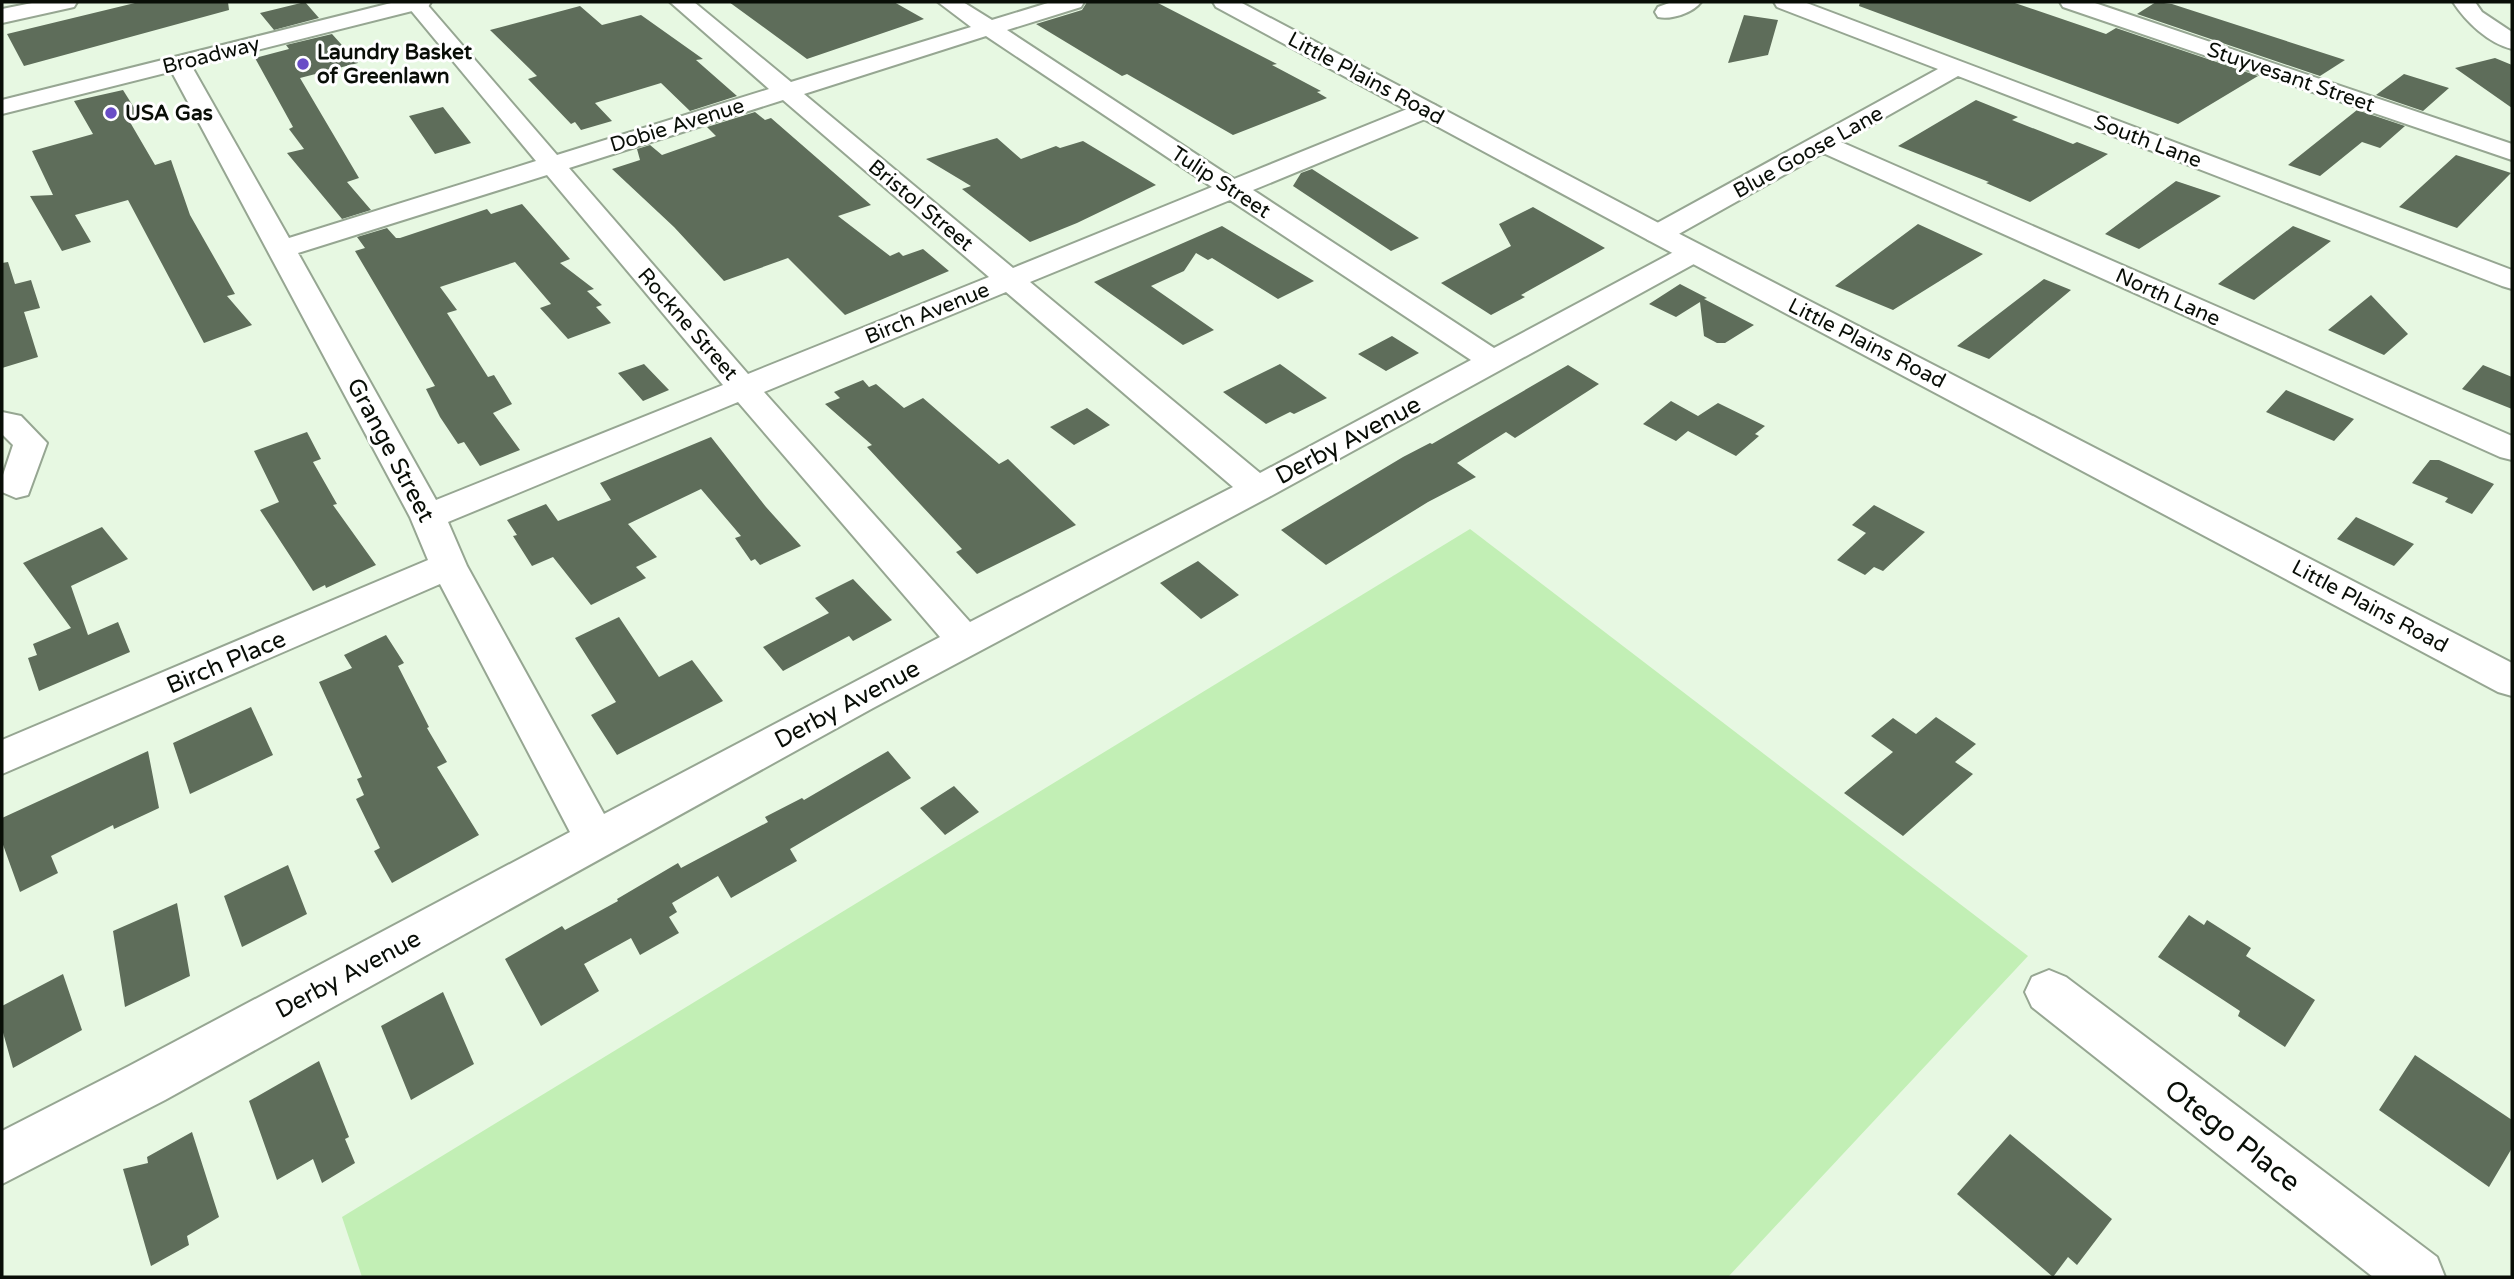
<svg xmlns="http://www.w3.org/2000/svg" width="2514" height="1279" viewBox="0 0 2514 1279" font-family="'Varela Round',sans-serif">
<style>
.green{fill:#c2efb5}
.building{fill:#5e6d5a}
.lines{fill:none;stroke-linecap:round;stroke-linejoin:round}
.street-casing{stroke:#96a692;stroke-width:4}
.secondary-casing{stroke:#96a692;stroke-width:4}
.street{fill:#fff;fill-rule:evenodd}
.secondary{fill:#fff;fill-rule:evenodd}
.poi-dot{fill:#694dc6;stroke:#fff;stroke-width:2.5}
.labels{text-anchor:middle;stroke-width:6;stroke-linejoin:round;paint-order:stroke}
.far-poi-label{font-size:21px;font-weight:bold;fill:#090e07;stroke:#fff;text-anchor:start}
.far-street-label{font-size:21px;fill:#090e07;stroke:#fff}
.street-label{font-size:24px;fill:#090e07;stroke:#fff}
.near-street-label{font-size:28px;fill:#090e07;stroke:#fff}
</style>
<rect width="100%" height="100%" fill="#e7f8e2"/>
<path class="green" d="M 1470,529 L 2028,956 L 1728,1277 L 362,1277 L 342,1217 Z"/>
<path class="building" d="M 139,2 L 228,2 L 229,10 L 24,66 L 7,34 Z
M 305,2 L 319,18 L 274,30 L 260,13 Z
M 729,2 L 894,2 L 924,19 L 807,59 Z
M 1087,2 L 1156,2 L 1277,64 L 1272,65 L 1321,91 L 1317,92 L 1327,98 L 1233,135 L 1127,74 L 1122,76 L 1036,24 L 1082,10 Z
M 1860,2 L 2012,2 L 2106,34 L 2116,28 L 2258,76 L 2178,124 L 1859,6 Z
M 2156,2 L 2172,4 L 2345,60 L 2320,76 L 2137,14 Z
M 580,6 L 602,25 L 641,15 L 703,59 L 696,60 L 737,96 L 690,111 L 661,83 L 595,103 L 612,121 L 581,130 L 575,122 L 571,124 L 528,79 L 537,76 L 490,30 Z
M 1744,15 L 1778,20 L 1768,55 L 1728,63 Z
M 332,34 L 358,63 L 300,78 L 359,178 L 347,182 L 371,210 L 342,219 L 287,153 L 304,149 L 289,129 L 293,127 L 255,58 L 289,49 L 286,45 Z
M 2495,58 L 2512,65 L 2512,108 L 2455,68 Z
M 2404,74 L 2449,88 L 2423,111 L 2376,95 Z
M 123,90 L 138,114 L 127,117 L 155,165 L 171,160 L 190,215 L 235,294 L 227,296 L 252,325 L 204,343 L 128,200 L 75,215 L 91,242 L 62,251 L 30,196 L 53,195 L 32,151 L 93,134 L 74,101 Z
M 1976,100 L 2018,117 L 2012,120 L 2073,144 L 2077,142 L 2108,154 L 2030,202 L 1986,183 L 1989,182 L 1898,146 Z
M 443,107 L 471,143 L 435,154 L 409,116 Z
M 2357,110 L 2405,126 L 2380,148 L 2362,142 L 2320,176 L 2288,165 Z
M 755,112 L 765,120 L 771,118 L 871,205 L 838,216 L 890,256 L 899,252 L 903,256 L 923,249 L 949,271 L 845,315 L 788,258 L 724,281 L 674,227 L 612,169 L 640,160 L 637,149 L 650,145 L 662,155 L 716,136 L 707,127 Z
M 997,138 L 1021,159 L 1056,146 L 1060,148 L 1083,141 L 1156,185 L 1077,223 L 1030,242 L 962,189 L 971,186 L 926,159 Z
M 2456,155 L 2511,173 L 2457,228 L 2399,207 Z
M 1312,169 L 1419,238 L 1391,251 L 1293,186 L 1301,173 Z
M 2176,181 L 2221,196 L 2139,249 L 2105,234 Z
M 522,204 L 570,259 L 560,263 L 594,289 L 587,291 L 602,305 L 596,307 L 611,323 L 568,339 L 540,308 L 551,304 L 515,262 L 440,287 L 457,310 L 447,313 L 488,377 L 494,375 L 512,404 L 493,413 L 520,450 L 480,466 L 464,442 L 458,444 L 440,417 L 426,389 L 435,386 L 355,251 L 365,248 L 357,237 L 387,228 L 396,238 L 400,238 L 487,209 L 491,214 Z
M 1533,207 L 1605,248 L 1521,295 L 1525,297 L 1491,315 L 1441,283 L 1511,246 L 1499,224 Z
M 1918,224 L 1983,254 L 1893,310 L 1835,286 Z
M 1222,226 L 1314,281 L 1278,299 L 1212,258 L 1208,260 L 1196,253 L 1184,271 L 1151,286 L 1214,330 L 1183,345 L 1094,282 Z
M 2293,226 L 2331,241 L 2254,300 L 2218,284 Z
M 8,262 L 15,284 L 31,280 L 40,308 L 24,312 L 38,357 L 2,368 L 2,263 Z
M 2044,279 L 2071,290 L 1989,359 L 1957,346 Z
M 1680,284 L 1707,298 L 1704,299 L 1754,325 L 1725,343 L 1717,343 L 1704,336 L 1700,302 L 1676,317 L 1649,304 Z
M 2371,295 L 2408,334 L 2384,355 L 2328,330 Z
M 1392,336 L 1419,353 L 1386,371 L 1358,354 Z
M 644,364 L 669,390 L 643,401 L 618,373 Z
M 1280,364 L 1327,398 L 1294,414 L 1290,412 L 1266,424 L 1223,392 Z
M 1568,365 L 1599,384 L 1515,438 L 1506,432 L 1457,463 L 1476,477 L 1428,502 L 1326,565 L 1281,530 L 1403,457 L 1430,443 L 1432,444 Z
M 2483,365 L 2512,377 L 2512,409 L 2462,389 Z
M 863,380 L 869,387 L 876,384 L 904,408 L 923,398 L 999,464 L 1008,459 L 1076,525 L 977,574 L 956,552 L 962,549 L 867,447 L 872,445 L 825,404 L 840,398 L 834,392 Z
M 2286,390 L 2354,419 L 2334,441 L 2266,412 Z
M 1671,401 L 1698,416 L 1718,403 L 1765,426 L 1755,434 L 1759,436 L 1736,456 L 1688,431 L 1676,441 L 1643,424 Z
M 1087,408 L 1110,425 L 1074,445 L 1050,427 Z
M 307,432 L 321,459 L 313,462 L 337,504 L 333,505 L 376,565 L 326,588 L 325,585 L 313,591 L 260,510 L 279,502 L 254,451 Z
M 711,437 L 766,507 L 801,546 L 760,565 L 755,559 L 751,561 L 735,538 L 741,536 L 701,489 L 628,524 L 657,557 L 636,567 L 646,578 L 591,605 L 553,557 L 532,566 L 513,536 L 517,535 L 507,520 L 546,504 L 558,521 L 611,500 L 600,483 Z
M 2430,460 L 2439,460 L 2494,484 L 2472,514 L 2445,502 L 2448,498 L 2412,483 Z
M 1874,505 L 1925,532 L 1883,571 L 1874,567 L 1865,575 L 1837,560 L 1866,533 L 1852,525 Z
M 2356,517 L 2414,544 L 2394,566 L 2337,539 Z
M 102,527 L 128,559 L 71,586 L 88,635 L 118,622 L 130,652 L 39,691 L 28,658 L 37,655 L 33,644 L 71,628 L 23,563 Z
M 1198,561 L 1239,595 L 1201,619 L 1160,583 Z
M 853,579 L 892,620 L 853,641 L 849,636 L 783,671 L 763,647 L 829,613 L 815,598 Z
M 619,617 L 659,677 L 692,660 L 723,701 L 617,755 L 591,715 L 616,702 L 575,638 Z
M 386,635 L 404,663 L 398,666 L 429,727 L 427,728 L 447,762 L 437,767 L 479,835 L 392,883 L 374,851 L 380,848 L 356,799 L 364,795 L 357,779 L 362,777 L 319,682 L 352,668 L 344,655 Z
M 251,707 L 273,755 L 190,794 L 173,743 Z
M 1936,717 L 1976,744 L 1955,762 L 1973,774 L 1903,836 L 1844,793 L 1893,752 L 1871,736 L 1893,718 L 1916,734 Z
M 148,751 L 159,808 L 114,829 L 113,825 L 51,856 L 58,873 L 20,892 L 2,842 L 2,818 Z
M 888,751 L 911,778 L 790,849 L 797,861 L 731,898 L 718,876 L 672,903 L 677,912 L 669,917 L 679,933 L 640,955 L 631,938 L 584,964 L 599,991 L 541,1026 L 505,959 L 562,926 L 565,930 L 618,901 L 617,899 L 678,863 L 681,868 L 768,822 L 765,817 L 802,798 L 804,800 Z
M 954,786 L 979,812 L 945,835 L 920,808 Z
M 288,865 L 307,914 L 242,947 L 224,896 Z
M 177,903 L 190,976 L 125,1007 L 113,931 Z
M 2189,915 L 2204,925 L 2207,920 L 2251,948 L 2246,956 L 2315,1000 L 2285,1047 L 2238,1016 L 2240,1011 L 2158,957 Z
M 63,974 L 82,1030 L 13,1068 L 2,1029 L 2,1006 Z
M 443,992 L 474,1064 L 411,1100 L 381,1026 Z
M 2415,1055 L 2512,1120 L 2512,1148 L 2489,1187 L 2379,1110 Z
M 319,1061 L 349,1137 L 345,1139 L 355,1163 L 322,1183 L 313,1159 L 277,1180 L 249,1101 Z
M 192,1132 L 219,1217 L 187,1236 L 189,1245 L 151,1266 L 123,1169 L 148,1163 L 147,1157 Z
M 2010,1134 L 2112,1219 L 2077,1265 L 2068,1257 L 2053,1277 L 1957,1194 Z"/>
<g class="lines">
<defs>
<path id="street" d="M 37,2 L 77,2 L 74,7 L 2,23 L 2,9 Z
M 404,2 L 425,2 L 557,155 L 769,89 L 670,2 L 694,2 L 791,82 L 971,27 L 938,2 L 963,2 L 992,20 L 1051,2 L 1084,2 L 1081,7 L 1007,30 L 1234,179 L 1417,105 L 1426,103 L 1435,105 L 1438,110 L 1435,115 L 1253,190 L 1494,348 L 1683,247 L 1693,244 L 1703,247 L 1707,253 L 1703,259 L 1269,497 L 873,708 L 165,1100 L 2,1184 L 2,1131 L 129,1066 L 570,832 L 440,584 L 2,774 L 2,740 L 428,560 L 410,517 L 167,63 L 171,58 L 187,58 L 289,238 L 536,161 ZM 986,36 L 1212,187 L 1013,268 L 804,94 ZM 783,100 L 989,277 L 748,374 L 569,168 ZM 547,175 L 723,385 L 436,500 L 298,253 ZM 1230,200 L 1471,360 L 1260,473 L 1030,282 ZM 1006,292 L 1233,487 L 970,622 L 764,392 ZM 738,402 L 940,637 L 604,814 L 467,566 L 448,522 Z
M 1672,2 L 1701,2 C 1693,13 1671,20 1658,17 L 1655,12 L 1658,7 Z
M 1774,2 L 1804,2 L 2512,270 L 2512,289 L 2502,286 L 1958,76 L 1841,142 L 2512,436 L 2512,460 L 2500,457 L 1823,153 L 1668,240 L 1658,242 L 1648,240 L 1644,234 L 1648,228 L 1938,69 L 1777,7 Z
M 2060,2 L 2092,2 L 2512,144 L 2512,160 L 2063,7 Z
M 2453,2 L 2475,2 L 2482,12 L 2512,32 L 2512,49 C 2488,43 2466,22 2453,2 Z
M 2,412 L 21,416 L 47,443 L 28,495 L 16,498 L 2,492 L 2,478 L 13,445 L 2,434 Z
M 2049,970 L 2066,977 L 2437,1257 L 2445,1277 L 2373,1277 L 2032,1007 L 2025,992 L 2032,977 Z"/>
<path id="secondary" d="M 395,2 L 431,2 L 428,7 L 2,114 L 2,100 Z
M 1213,2 L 1240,2 L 1668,228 L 2512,663 L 2512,696 L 2498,692 L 1648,240 L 1216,7 Z"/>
</defs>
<use href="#street" class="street-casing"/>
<use href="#secondary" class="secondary-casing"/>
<use href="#street" class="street"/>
<use href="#secondary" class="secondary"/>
</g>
<g class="poi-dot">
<circle cx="303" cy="64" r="7"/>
<circle cx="111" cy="113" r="7"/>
</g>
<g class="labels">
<g class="far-poi-label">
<text x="317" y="59">Laundry Basket<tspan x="317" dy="24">of Greenlawn</tspan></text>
<text x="125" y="120">USA Gas</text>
</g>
<g class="far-street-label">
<text transform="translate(211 55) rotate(-14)" y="7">Broadway</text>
<text transform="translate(2291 77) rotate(19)" y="7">Stuyvesant Street</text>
<text transform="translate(1366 78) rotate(28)" y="7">Little Plains Road</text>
<text transform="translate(677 125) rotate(-17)" y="7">Dobie Avenue</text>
<text transform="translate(2148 141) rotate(21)" y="7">South Lane</text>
<text transform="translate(1808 152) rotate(-29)" y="7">Blue Goose Lane</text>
<text transform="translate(1221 182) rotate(33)" y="7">Tulip Street</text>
<text transform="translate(921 205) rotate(40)" y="7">Bristol Street</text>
<text transform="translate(2168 297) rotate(24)" y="7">North Lane</text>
<text transform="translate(927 313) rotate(-22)" y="7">Birch Avenue</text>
<text transform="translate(688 324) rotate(49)" y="7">Rockne Street</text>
<text transform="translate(1867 343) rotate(27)" y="7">Little Plains Road</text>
<text transform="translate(2370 606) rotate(28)" y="7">Little Plains Road</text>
</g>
<g class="street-label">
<text transform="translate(1348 440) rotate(-28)" y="8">Derby Avenue</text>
<text transform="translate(391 450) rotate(62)" y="8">Grange Street</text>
<text transform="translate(226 662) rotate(-23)" y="8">Birch Place</text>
<text transform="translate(847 704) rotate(-28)" y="8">Derby Avenue</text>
<text transform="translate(348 974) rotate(-28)" y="8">Derby Avenue</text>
</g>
<g class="near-street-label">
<text transform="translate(2233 1135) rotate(38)" y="10">Otego Place</text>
</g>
</g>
<rect width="2514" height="1279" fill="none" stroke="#090e07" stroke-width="7"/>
</svg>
